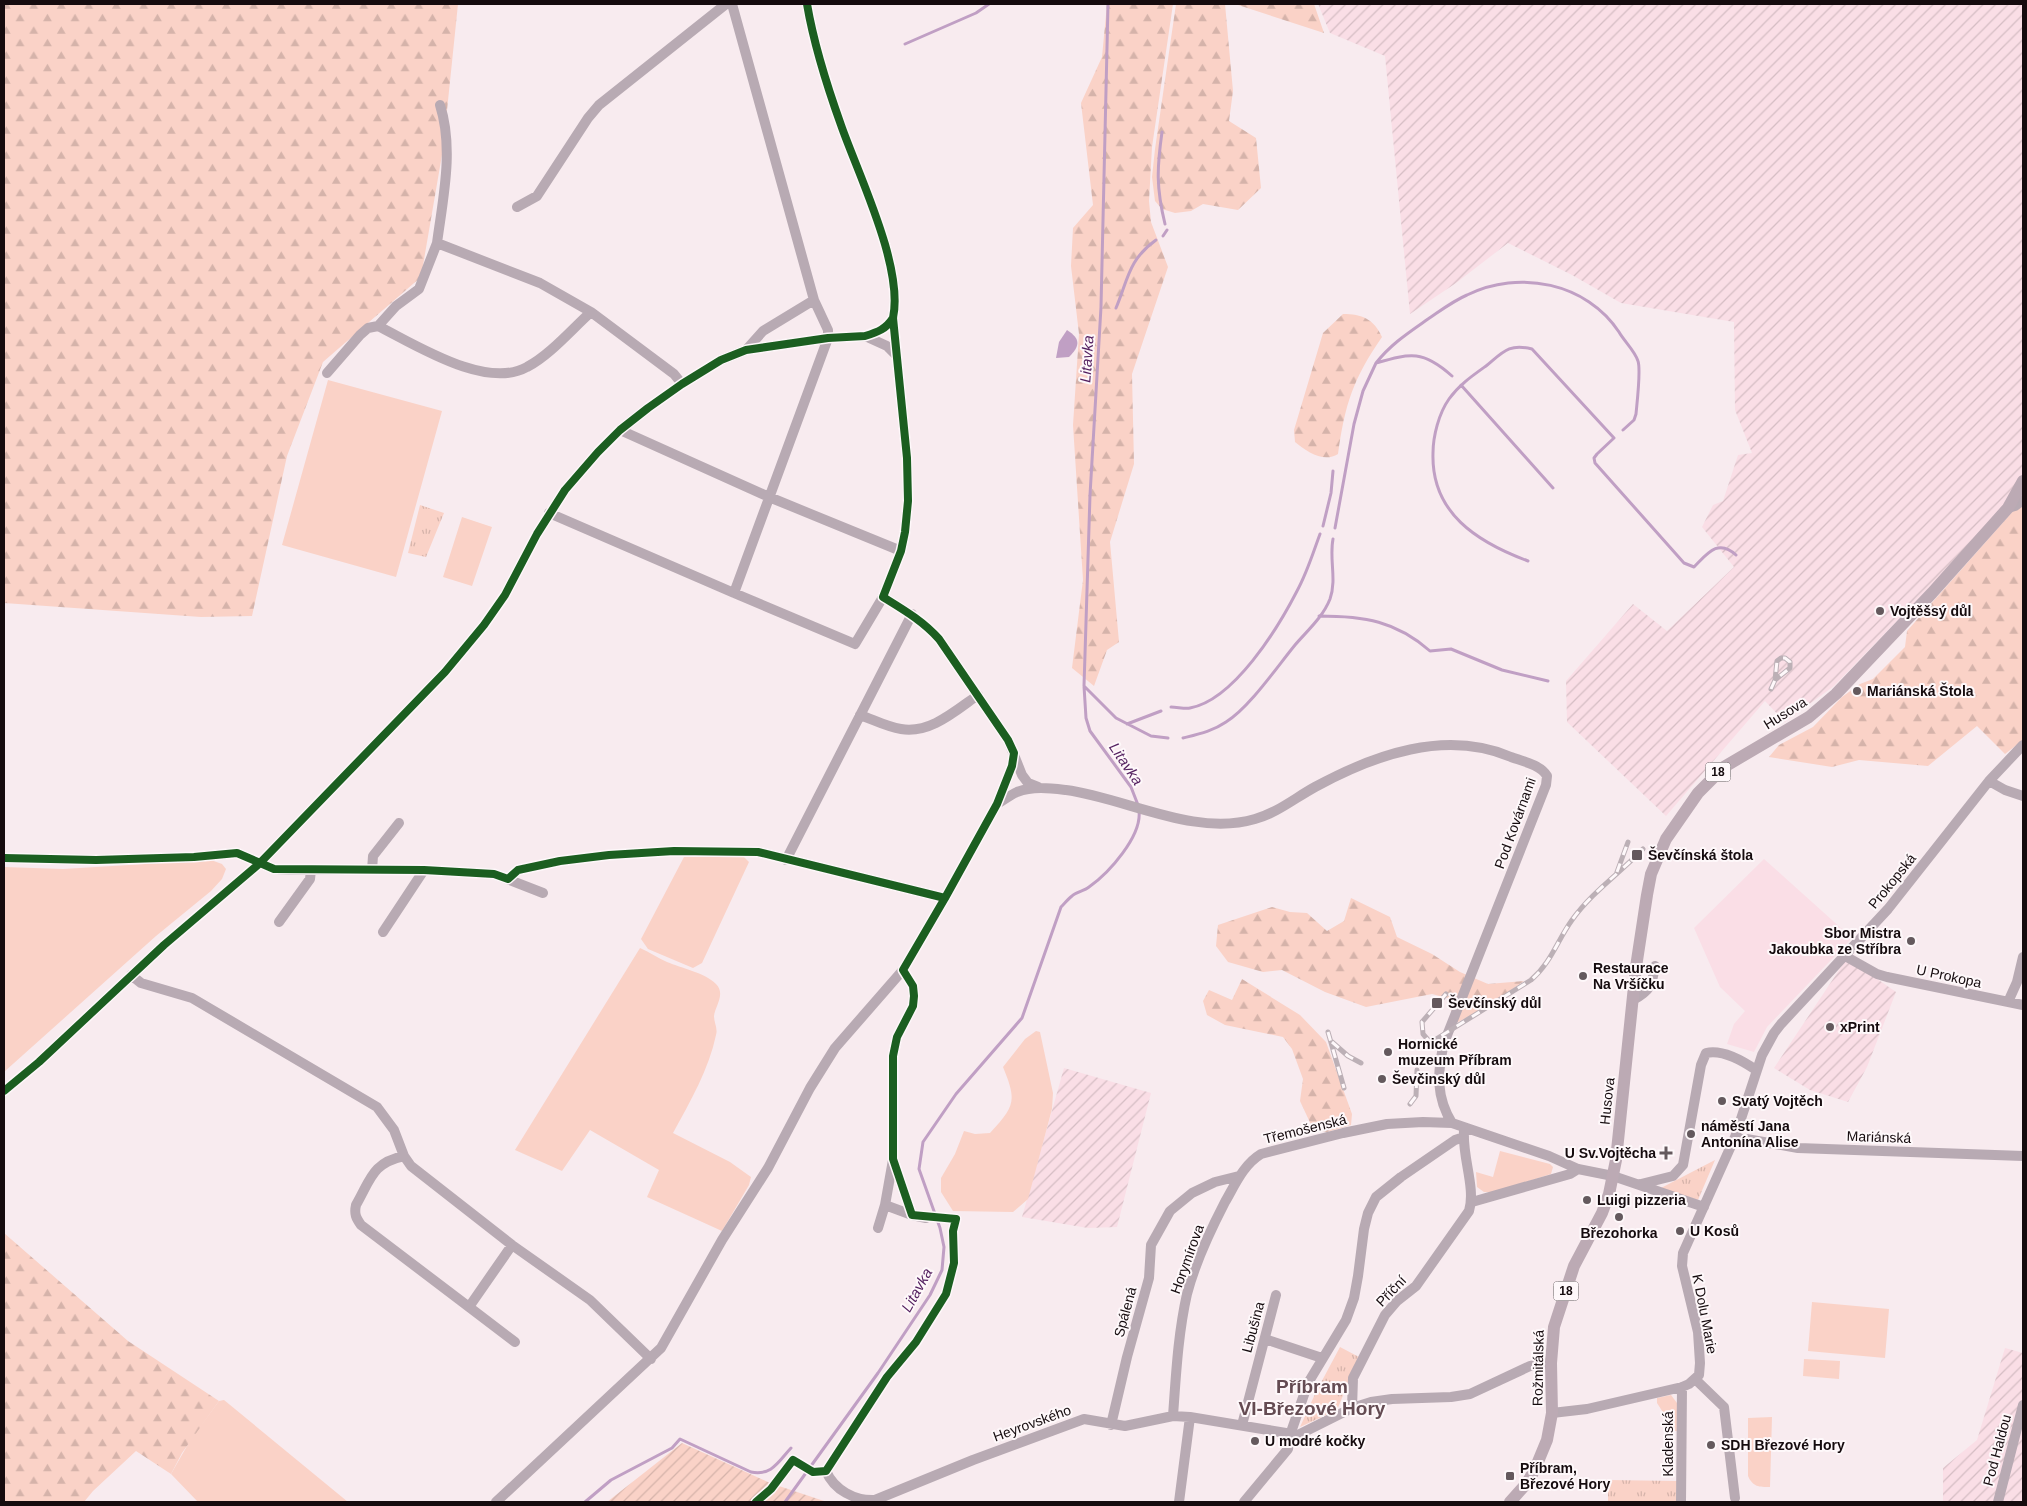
<svg xmlns="http://www.w3.org/2000/svg" width="2027" height="1506" viewBox="0 0 2027 1506" font-family="Arial,sans-serif">
<style>
.built{fill:#fadee6}
.industrial{fill:url(#industrial-furrows)}
.grass{fill:#fad2c7}
.forest{fill:url(#forest-firs)}
.park{fill:url(#park-tufts)}
.garden{fill:url(#garden-furrows)}
.water{fill:#c09fc4}
.lines{fill:none;stroke-linecap:round;stroke-linejoin:round}
.stream{stroke:#c09fc4;stroke-width:3}
.minor{stroke:#b8aab3;stroke-width:10}
.major{stroke:#bcaab4;stroke-width:12}
.rail-casing{stroke:#bcb0b6;stroke-width:5}
.rail{stroke:#fef8fa;stroke-width:3;stroke-dasharray:9;stroke-linecap:butt}
.cycleway-casing{stroke:#fef8fa;stroke-width:11}
.cycleway{stroke:#1b5e20;stroke-width:8}
.poi-dot{fill:#64595d;stroke:#fef8fa;stroke-width:2}
.labels{text-anchor:middle;stroke-width:4;stroke-linejoin:round;paint-order:stroke}
.shield{fill:#fef8fa;stroke:#5b5255;stroke-width:1}
.shield-label{font-size:12px;font-weight:bold;fill:#150b0e}
.poi-label{font-size:14px;font-weight:bold;fill:#150b0e;stroke:#fef8fa;text-anchor:start}
.street-label{font-size:14px;fill:#150b0e;stroke:#fef8fa}
.water-label{font-size:15px;font-style:italic;fill:#531f5f;stroke:#fef8fa}
.district-label{font-size:19px;font-weight:bold;fill:#644b52;stroke:#fef8fa}
</style>
<defs>
<pattern id="industrial-furrows" width="10" height="10" patternUnits="userSpaceOnUse" patternTransform="scale(1.25)"><rect width="10" height="10" fill="#fadee6"/><path d="M-1 1l2-2M0 10L10 0M9 11l2-2" fill="none" stroke="#d5bdc4"/></pattern>
<pattern id="forest-firs" width="22" height="20" patternUnits="userSpaceOnUse" patternTransform="scale(1.25)"><rect width="22" height="20" fill="#fad2c7"/><path d="M5 1l3.5 6h-7zM16 11l3.5 6h-7z" fill="#d5b3aa"/></pattern>
<pattern id="park-tufts" width="24" height="20" patternUnits="userSpaceOnUse" patternTransform="scale(1.25)"><rect width="24" height="20" fill="#fad2c7"/><path d="M3 7l-1-3M5 7V3M7 7l1-3M15 17l-1-3M17 17v-4M19 17l1-3" fill="none" stroke="#d5b3aa"/></pattern>
<pattern id="garden-furrows" width="10" height="10" patternUnits="userSpaceOnUse" patternTransform="scale(1.25)"><rect width="10" height="10" fill="#fad2c7"/><path d="M-1 1l2-2M0 10L10 0M9 11l2-2" fill="none" stroke="#d5b3aa"/></pattern>
</defs>
<rect width="100%" height="100%" fill="#f8ebef"/>
<path class="built" d="M 1764,859 L 1852,938 L 1767,1027 L 1754,1052 L 1727,1044 L 1734,1024 L 1745,1011 L 1720,987 L 1694,928 Z"/>
<path class="industrial" d="M 1318,4 L 2023,4 L 2023,477 L 2008,506 L 1834,686 L 1785,722 L 1765,701 L 1666,816 L 1567,722 L 1566,681 L 1633,604 L 1667,631 L 1734,567 L 1702,527 L 1713,505 L 1723,501 L 1738,455 L 1752,453 L 1735,410 L 1734,322 L 1621,303 L 1572,275 L 1508,243 L 1456,283 L 1410,314 L 1385,56 L 1330,33 Z
M 1847,958 L 1896,992 L 1867,1067 L 1848,1102 L 1810,1090 L 1774,1068 Z
M 1064,1068 L 1151,1093 L 1117,1227 L 1088,1228 L 1022,1217 Z
M 2005,1348 L 2023,1353 L 2023,1502 L 1943,1502 L 1943,1468 L 1977,1440 Z"/>
<path class="grass" d="M 328,380 L 442,411 L 396,577 L 282,545 Z
M 462,517 L 492,527 L 472,586 L 443,577 Z
M 684,857 L 744,857 L 749,862 L 702,963 L 693,968 L 648,949 L 641,939 Z
M 211,860 L 222,864 L 226,869 L 222,879 L 211,891 L 156,936 L 4,1072 L 4,867 L 63,869 Z
M 640,948 C 649,952 658,958 667,962 C 681,968 706,973 716,984 C 726,994 715,1006 714,1016 C 714,1023 718,1028 716,1035 C 709,1069 690,1102 673,1133 L 730,1162 L 751,1177 L 749,1185 L 722,1231 L 647,1197 L 659,1170 L 590,1130 L 562,1171 L 515,1150 Z
M 1036,1031 L 1040,1032 L 1053,1093 L 1052,1109 L 1028,1199 L 1013,1212 L 953,1211 L 941,1192 L 941,1178 L 955,1154 L 964,1131 L 975,1134 L 990,1133 C 1015,1106 1017,1101 1003,1067 L 1025,1039 Z
M 1500,1151 L 1550,1164 L 1553,1167 L 1551,1174 L 1493,1192 L 1484,1192 L 1477,1187 L 1476,1172 L 1493,1177 Z
M 1812,1302 L 1889,1309 L 1885,1358 L 1808,1351 Z
M 1804,1359 L 1840,1361 L 1839,1379 L 1803,1376 Z
M 1671,1395 L 1677,1403 L 1677,1431 L 1675,1431 L 1657,1403 L 1657,1398 Z
M 224,1400 L 348,1502 L 198,1502 L 171,1474 L 191,1439 L 219,1401 Z
M 1772,1417 L 1770,1487 C 1759,1487 1753,1487 1748,1476 L 1748,1418 Z"/>
<path class="forest" d="M 4,4 L 458,4 L 443,149 L 421,277 L 323,362 L 287,456 L 252,616 L 201,617 L 4,603 Z
M 1107,4 L 1173,4 L 1152,147 L 1149,201 L 1151,222 L 1168,267 L 1132,374 L 1134,464 L 1110,542 L 1119,642 L 1107,650 L 1094,686 L 1072,668 L 1083,580 L 1073,425 L 1079,334 L 1071,266 L 1073,228 L 1093,205 L 1081,103 L 1102,57 Z
M 1176,4 L 1225,4 L 1233,91 L 1229,121 L 1256,138 L 1261,188 L 1238,210 L 1203,204 L 1191,211 L 1175,213 L 1162,209 L 1155,201 L 1152,177 L 1155,149 Z
M 1235,4 L 1314,4 L 1324,33 Z
M 1343,314 C 1362,314 1374,319 1382,337 C 1353,379 1345,404 1338,454 C 1324,463 1307,452 1295,442 L 1294,430 L 1323,333 Z
M 2023,503 L 2023,740 L 2005,754 L 1977,726 L 1928,766 L 1859,760 L 1832,767 L 1769,757 L 1779,745 L 1813,727 L 1842,697 L 1860,684 L 1873,679 L 1905,647 L 1907,631 L 2014,510 Z
M 1351,898 L 1390,917 L 1397,937 L 1432,954 L 1460,972 L 1488,984 L 1524,981 L 1484,1009 L 1452,1025 L 1451,999 L 1432,994 L 1366,1007 L 1325,992 L 1282,970 L 1263,972 L 1228,962 L 1216,946 L 1218,925 L 1272,907 L 1290,912 L 1307,913 L 1327,931 L 1344,921 Z
M 1242,979 L 1300,1015 L 1326,1042 L 1352,1114 L 1351,1125 L 1327,1132 L 1313,1129 L 1300,1101 L 1303,1079 L 1292,1049 L 1283,1037 L 1225,1025 L 1207,1015 L 1203,1001 L 1209,990 L 1232,1000 Z
M 4,1233 L 128,1341 L 219,1401 L 182,1453 L 171,1474 L 136,1451 L 93,1491 L 84,1502 L 4,1502 Z"/>
<path class="park" d="M 420,505 L 444,513 L 426,557 L 408,553 Z
M 1715,1160 L 1698,1200 L 1661,1188 Z
M 1340,1347 L 1359,1357 L 1337,1410 L 1300,1427 L 1316,1392 Z
M 1608,1480 L 1677,1481 L 1676,1502 L 1608,1502 Z"/>
<path class="garden" d="M 682,1443 L 770,1483 L 827,1502 L 607,1502 Z"/>
<path class="water" d="M 1067,330 C 1081,339 1080,346 1069,357 L 1056,358 L 1059,342 Z"/>
<g class="lines">
<path class="stream" d="M 1108,4 L 1101,307 L 1090,495 L 1084,686 L 1086,718 L 1090,731 L 1131,787 L 1138,805
M 905,44 L 976,13 L 989,4
M 1162,132 C 1157,168 1156,187 1165,224
M 1163,236 L 1167,230
M 1116,308 C 1128,280 1128,260 1156,240
M 1376,363 C 1391,344 1408,333 1428,319 C 1440,311 1453,301 1467,295 C 1519,269 1587,283 1619,332 C 1624,341 1635,351 1638,361 C 1641,370 1637,403 1636,414 L 1634,420 L 1623,430
M 1461,385 L 1553,488
M 1323,526 L 1331,493 L 1333,471
M 1335,528 L 1354,424 L 1363,391 L 1376,363 C 1411,353 1423,350 1452,376
M 1528,561 C 1477,542 1431,513 1433,453 C 1433,436 1439,413 1449,399 C 1459,385 1472,376 1486,366 C 1503,352 1509,343 1532,349 L 1614,438 L 1597,454 L 1594,458 L 1595,463 L 1684,563 L 1694,567 C 1707,554 1718,538 1736,555
M 1319,616 C 1364,616 1396,621 1430,651 L 1451,649 L 1502,670 L 1548,681
M 1084,686 L 1116,718 L 1151,736 L 1168,738
M 1171,707 C 1177,707 1185,709 1190,708 C 1234,700 1278,628 1297,591 C 1307,573 1313,553 1320,534
M 1127,724 L 1161,711
M 1183,738 C 1199,734 1213,731 1226,722 C 1249,708 1277,667 1295,645 C 1307,631 1323,617 1330,599 C 1337,579 1329,559 1333,539
M 585,1502 L 611,1480 L 672,1448 L 680,1439 L 751,1472 C 772,1476 778,1462 791,1448
M 785,1502 L 878,1373 L 930,1295 L 942,1270 L 944,1247 L 940,1228 L 919,1169 L 923,1142 L 956,1094 L 1022,1018 L 1061,907 C 1064,904 1068,899 1072,896 C 1076,892 1084,891 1089,887 C 1109,873 1142,836 1139,811"/>
<path class="minor" d="M 732,4 L 814,300 L 828,330 L 828,338 L 734,593 L 855,644 L 883,597
M 807,4 C 814,45 827,86 841,125 C 858,174 904,267 893,318 L 907,458 L 908,501 L 905,532 L 901,551 L 883,597 C 904,610 923,621 939,639 L 1008,740 L 1022,775 L 1028,783 L 1038,787
M 517,207 L 537,196 L 588,118 L 599,105 L 726,4
M 437,243 C 443,198 454,149 440,105
M 378,326 C 416,345 486,390 527,367 C 550,355 572,329 591,312
M 865,336 L 887,346 L 897,356
M 746,350 L 763,331 L 814,300
M 327,373 L 360,335 L 368,328 L 378,326 L 396,306 L 419,289 L 437,243 L 540,283 L 591,312 L 674,374 L 682,384
M 620,430 L 769,497 L 901,551
M 2008,508 L 2015,506 L 2023,500
M 549,513 L 734,593
M 860,715 C 874,720 887,727 901,729 C 930,734 955,711 978,695
M 1989,781 L 2005,790 L 2023,796
M 997,804 C 1004,800 1010,795 1017,792 C 1033,786 1049,788 1066,790 C 1126,798 1194,837 1255,819 C 1277,813 1295,798 1315,787 C 1374,755 1445,729 1511,757 C 1522,761 1541,765 1547,776 L 1546,785 L 1444,1043 C 1437,1073 1436,1097 1452,1123
M 758,852 L 945,898
M 4,858 L 96,860 L 194,857 L 237,853 L 274,869 L 289,870 L 424,870 L 494,874 L 543,893
M 786,860 L 912,614
M 372,870 L 373,856 L 399,823
M 279,922 L 310,879 L 311,870
M 383,932 L 424,870
M 1845,956 L 1877,974 L 1887,977 L 2023,1005
M 903,970 L 913,986 L 914,996 L 913,1006 L 897,1037 L 893,1056 L 893,1159 L 912,1215
M 131,975 L 141,983 L 192,998 L 377,1107 L 394,1130 L 404,1156 L 411,1166 L 512,1245 L 590,1300 L 651,1359
M 1633,1000 C 1651,990 1652,985 1655,966
M 2008,1002 L 2017,982 L 2023,957
M 4,1091 L 39,1062 L 164,945 L 259,864 L 445,672 L 484,625 L 505,595 L 537,534 L 565,490 L 598,452 L 620,430 L 648,408 L 682,384 L 721,360 L 746,350 L 828,338 L 865,336 C 878,332 886,329 893,318
M 1735,1137 L 1798,1148 L 2023,1156
M 404,1156 C 372,1163 371,1179 356,1205 C 354,1214 356,1218 361,1225 L 469,1307 L 512,1245
M 1641,1184 L 1673,1176 L 1683,1165 L 1701,1065 L 1706,1053 C 1723,1049 1743,1061 1756,1070
M 1472,1202 L 1570,1174 L 1578,1169
M 885,1205 L 912,1215 L 926,1218
M 878,1228 L 885,1205 L 893,1160
M 469,1307 L 515,1342
M 1265,1339 L 1322,1358
M 1695,1379 L 1724,1407 L 1735,1498
M 1352,1408 L 1353,1378 L 1385,1315 L 1397,1301 L 1416,1286 L 1469,1211 C 1476,1188 1462,1157 1464,1131
M 1552,1413 L 1587,1409 L 1682,1387 L 1689,1384 L 1699,1375 L 1700,1363 L 1698,1332 L 1682,1266 L 1683,1253 L 1735,1137 L 1762,1055 L 1774,1033 L 1781,1024 L 1888,909 L 1989,781 L 2023,745
M 1173,1416 C 1176,1375 1178,1334 1187,1294 C 1195,1263 1210,1231 1225,1202 C 1235,1185 1243,1165 1261,1154 L 1343,1133 L 1387,1124 L 1423,1122 L 1452,1123 L 1549,1156 L 1578,1169 L 1613,1176 L 1704,1207
M 1111,1425 L 1127,1357 L 1149,1278 L 1151,1245 L 1170,1211 L 1192,1193 L 1215,1182 L 1239,1176
M 1242,1425 L 1276,1295
M 826,1471 C 834,1490 855,1501 875,1500 L 973,1460 L 1084,1419 L 1125,1426 L 1173,1416 L 1190,1417 L 1298,1435 L 1352,1408 L 1371,1402 L 1392,1399 L 1451,1397 L 1470,1394 L 1530,1366 L 1551,1363
M 496,1502 L 661,1348 L 722,1240 L 768,1168 L 810,1088 L 835,1048 L 903,970 L 945,898 L 997,804 L 1012,766 L 1014,753
M 1179,1502 L 1190,1417
M 1244,1502 L 1288,1449 L 1290,1435 L 1308,1383 L 1346,1320 L 1354,1298 L 1358,1276 L 1364,1229 L 1368,1213 L 1376,1197 L 1401,1177 L 1455,1140 L 1464,1137
M 1681,1502 L 1682,1387
M 1998,1502 L 2023,1405"/>
<path class="major" d="M 1510,1502 L 1527,1483 L 1535,1469 L 1547,1440 L 1552,1413 L 1551,1363 L 1554,1327 L 1574,1266 L 1602,1213 L 1609,1194 L 1616,1160 L 1636,967 L 1647,895 L 1651,874 L 1666,839 L 1698,793 L 1724,767 L 1809,717 L 1836,694 L 1932,593 L 2008,508 L 2023,481"/>
<defs>
<path id="rail" d="M 1771,689 L 1775,680 L 1777,661 L 1781,658 L 1785,658 L 1790,662 L 1790,668 L 1775,680
M 1617,872 L 1628,842
M 1446,994 L 1422,1022 L 1423,1034 L 1429,1041 L 1433,1041 L 1531,980 C 1551,963 1557,941 1572,920 C 1592,892 1620,873 1643,849
M 1328,1032 L 1344,1088
M 1332,1042 L 1348,1056 L 1361,1063
M 1410,1104 L 1416,1096 L 1417,1070"/>
</defs>
<use href="#rail" class="rail-casing"/>
<use href="#rail" class="rail"/>
<defs>
<path id="cycleway" d="M 4,858 L 96,860 L 194,857 L 237,853 L 274,869 L 424,870 L 494,874 L 508,879 L 518,870 L 560,861 L 609,855 L 674,851 L 758,852 L 945,898
M 4,1091 L 39,1062 L 164,945 L 259,864 L 445,672 L 484,625 L 505,595 L 537,534 L 565,490 L 598,452 L 620,430 L 648,408 L 682,384 L 721,360 L 746,350 L 828,338 L 865,336 C 878,332 886,329 893,318
M 756,1502 L 771,1489 L 793,1460 L 813,1472 L 826,1471 L 887,1377 L 916,1342 L 946,1294 L 954,1263 L 953,1231 L 956,1219 L 912,1215 L 893,1159 L 893,1056 L 897,1037 L 913,1006 L 914,996 L 913,986 L 903,970 L 945,898 L 997,804 L 1012,766 L 1014,753 L 1008,740 L 939,639 C 923,621 904,610 883,597 L 901,551 L 905,532 L 908,501 L 907,458 L 893,318 C 904,267 858,174 841,125 C 827,86 814,45 807,4"/>
</defs>
<use href="#cycleway" class="cycleway-casing"/>
<use href="#cycleway" class="cycleway"/>
</g>
<g class="poi-dot">
<circle cx="1880" cy="611" r="5"/>
<circle cx="1857" cy="691" r="5"/>
<rect x="1631" y="849" width="12" height="12" rx="2.5"/>
<circle cx="1911" cy="941" r="5"/>
<circle cx="1583" cy="976" r="5"/>
<rect x="1431" y="997" width="12" height="12" rx="2.5"/>
<circle cx="1830" cy="1027" r="5"/>
<circle cx="1388" cy="1052" r="5"/>
<circle cx="1382" cy="1079" r="5"/>
<circle cx="1722" cy="1101" r="5"/>
<circle cx="1691" cy="1134" r="5"/>
<path d="M1663.5 1145.5h5v5h5v5h-5v5h-5v-5h-5v-5h5z"/>
<circle cx="1587" cy="1200" r="5"/>
<circle cx="1619" cy="1217" r="5"/>
<circle cx="1680" cy="1231" r="5"/>
<circle cx="1255" cy="1441" r="5"/>
<circle cx="1711" cy="1445" r="5"/>
<rect x="1505" y="1471" width="10" height="10" rx="2.5"/>
</g>
<g class="labels">
<g class="shield">
<rect x="1705.5" y="762.5" width="25" height="19" rx="4"/>
<rect x="1553.5" y="1281.5" width="25" height="19" rx="4"/>
</g>
<g class="shield-label">
<text x="1718" y="776">18</text>
<text x="1566" y="1295">18</text>
</g>
<g class="poi-label">
<text x="1890" y="616">Vojtěšsý důl</text>
<text x="1867" y="696">Mariánská Štola</text>
<text x="1648" y="860">Ševčínská štola</text>
<text x="1901" y="938" text-anchor="end">Sbor Mistra<tspan x="1901" dy="16">Jakoubka ze Stříbra</tspan></text>
<text x="1593" y="973">Restaurace<tspan x="1593" dy="16">Na Vršíčku</tspan></text>
<text x="1448" y="1008">Ševčínský důl</text>
<text x="1840" y="1032">xPrint</text>
<text x="1398" y="1049">Hornické<tspan x="1398" dy="16">muzeum Příbram</tspan></text>
<text x="1392" y="1084">Ševčinský důl</text>
<text x="1732" y="1106">Svatý Vojtěch</text>
<text x="1701" y="1131">náměstí Jana<tspan x="1701" dy="16">Antonína Alise</tspan></text>
<text x="1656" y="1158" text-anchor="end">U Sv.Vojtěcha</text>
<text x="1597" y="1205">Luigi pizzeria</text>
<text x="1690" y="1236">U Kosů</text>
<text x="1619" y="1238" text-anchor="middle">Březohorka</text>
<text x="1265" y="1446">U modré kočky</text>
<text x="1721" y="1450">SDH Březové Hory</text>
<text x="1520" y="1473">Příbram,<tspan x="1520" dy="16">Březové Hory</tspan></text>
</g>
<g class="street-label">
<text transform="translate(1785 713) rotate(-32)" y="5">Husova</text>
<text transform="translate(1515 823) rotate(-70)" y="5">Pod Kovárnami</text>
<text transform="translate(1892 881) rotate(-51)" y="5">Prokopská</text>
<text transform="translate(1949 976) rotate(12)" y="5">U Prokopa</text>
<text transform="translate(1607 1101) rotate(-84)" y="5">Husova</text>
<text transform="translate(1305 1129) rotate(-14)" y="5">Třemošenská</text>
<text transform="translate(1879 1137) rotate(2)" y="5">Mariánská</text>
<text transform="translate(1187 1259) rotate(-70)" y="5">Horymírova</text>
<text transform="translate(1391 1291) rotate(-46)" y="5">Příční</text>
<text transform="translate(1125 1312) rotate(-75)" y="5">Spálená</text>
<text transform="translate(1705 1314) rotate(79)" y="5">K Dolu Marie</text>
<text transform="translate(1253 1327) rotate(-75)" y="5">Libušina</text>
<text transform="translate(1538 1368) rotate(-89)" y="5">Rožmitálská</text>
<text transform="translate(1032 1423) rotate(-20)" y="5">Heyrovského</text>
<text transform="translate(1668 1444) rotate(-90)" y="5">Kladenská</text>
<text transform="translate(1997 1450) rotate(-75)" y="5">Pod Haldou</text>
</g>
<g class="water-label">
<text transform="translate(1087 359) rotate(-86)" y="5">Litavka</text>
<text transform="translate(1126 764) rotate(56)" y="5">Litavka</text>
<text transform="translate(917 1290) rotate(-61)" y="5">Litavka</text>
</g>
<g class="district-label">
<text x="1312" y="1393">Příbram<tspan x="1312" dy="22">VI-Březové Hory</tspan></text>
</g>
</g>
<rect width="2027" height="1506" fill="none" stroke="#150b0e" stroke-width="10"/>
</svg>
